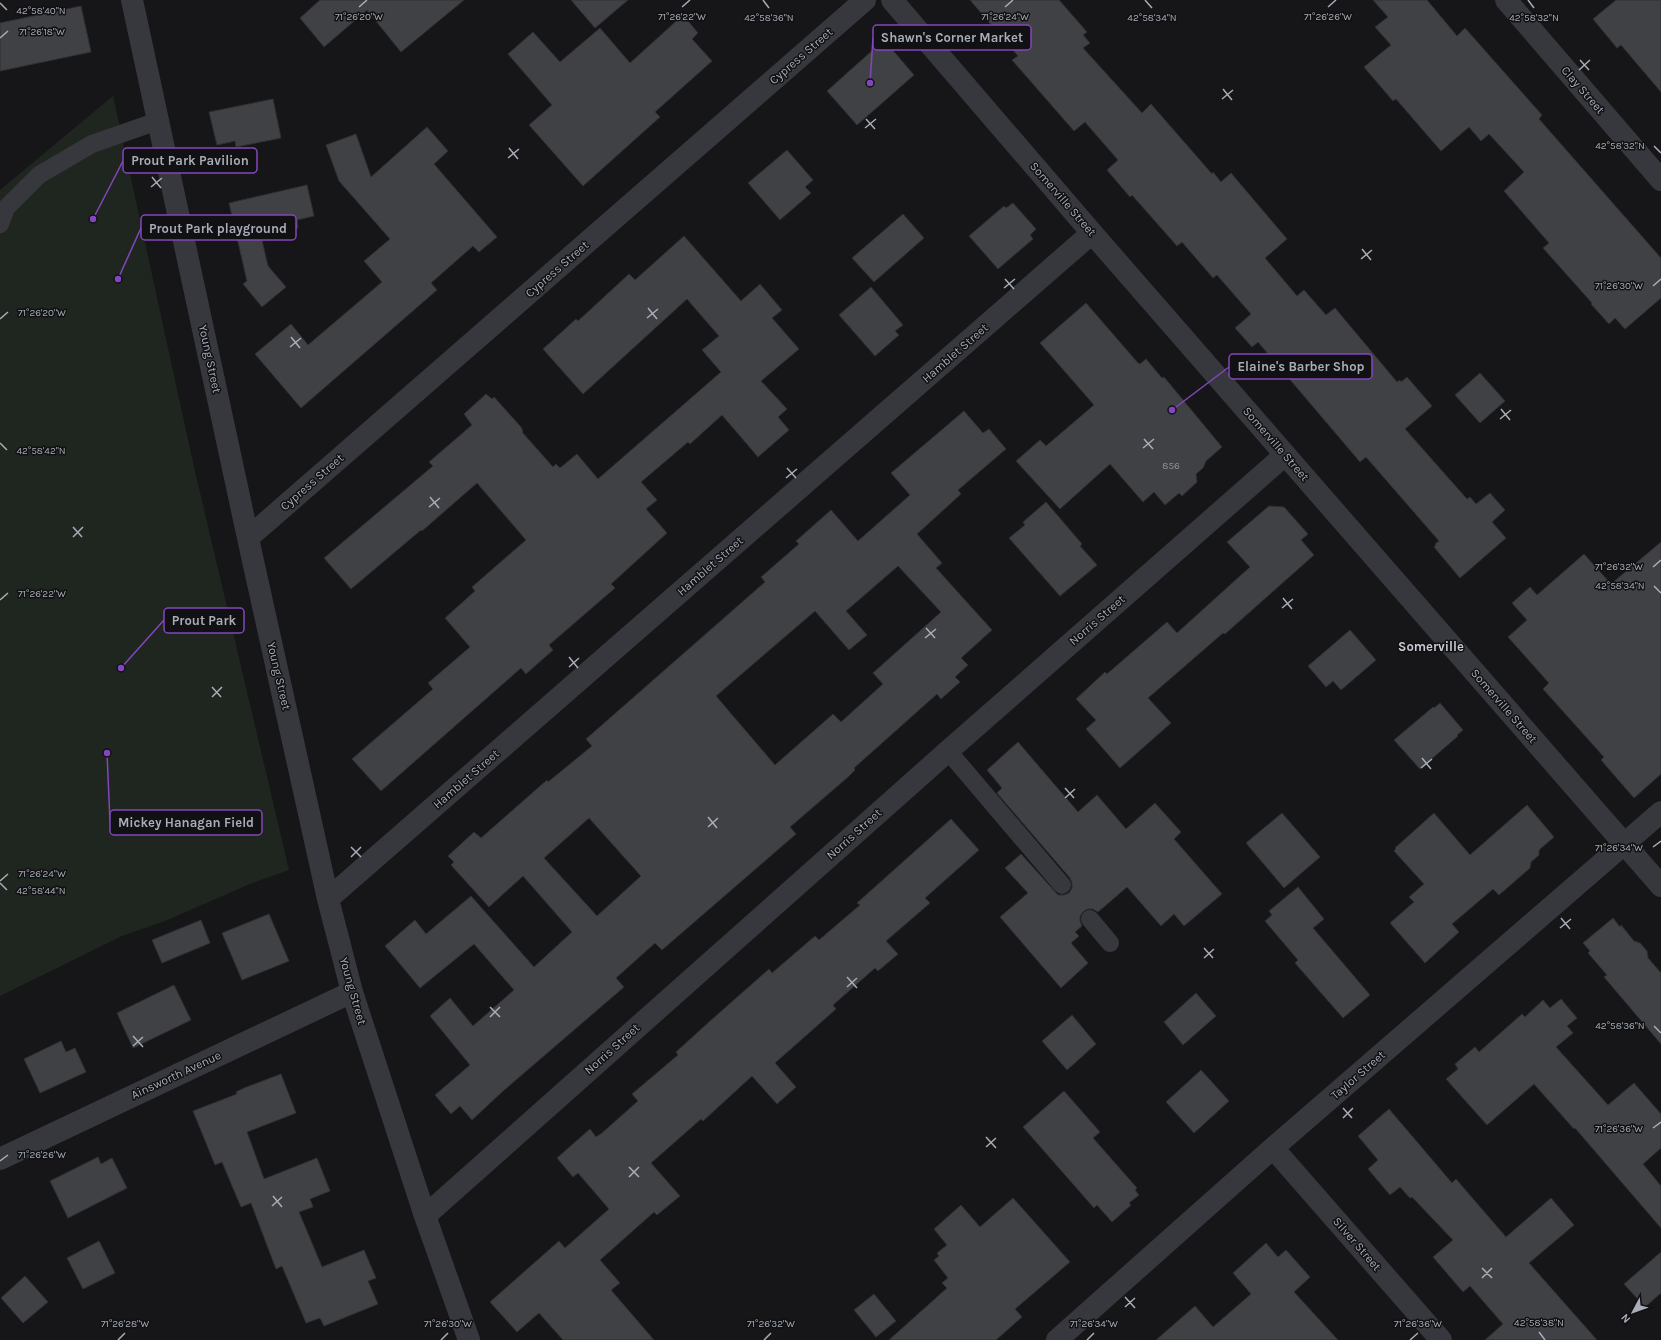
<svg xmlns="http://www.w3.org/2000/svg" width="1661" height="1340" viewBox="0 0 1661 1340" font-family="Karla,sans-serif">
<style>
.green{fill:#1e261f}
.building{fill:#404145;stroke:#303034;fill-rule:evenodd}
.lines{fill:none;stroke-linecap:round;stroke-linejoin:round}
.lane{stroke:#37383d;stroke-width:18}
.street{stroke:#37383d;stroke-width:22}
.ticks{fill:none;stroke:#a8adb8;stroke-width:1.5}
.labels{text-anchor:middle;stroke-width:3;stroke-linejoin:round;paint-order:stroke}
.number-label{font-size:10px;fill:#8e929b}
.street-label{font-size:12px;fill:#a8adb8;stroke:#111113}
.neighbourhood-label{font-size:13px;font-weight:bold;fill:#c9ccd4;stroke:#111113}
.ticks-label{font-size:10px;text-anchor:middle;fill:#a8adb8;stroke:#111113;stroke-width:3;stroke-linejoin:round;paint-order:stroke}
.leader{fill:none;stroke:#8446be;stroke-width:1.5}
.callout-dot{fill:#8446be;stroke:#111113;stroke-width:1.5}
.callout{fill:#111113;stroke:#8446be;stroke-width:1.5}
.callout-label{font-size:13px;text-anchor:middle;font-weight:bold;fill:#a8adb8}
</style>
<rect width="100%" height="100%" fill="#161618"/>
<path class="green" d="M 113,96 L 194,467 L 289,870 L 250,884 L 165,921 L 122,936 L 0,996 L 0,190 Z"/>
<path class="building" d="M 320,0 L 464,0 L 401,52 L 367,10 L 324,47 L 300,18 Z
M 571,0 L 628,0 L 595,28 Z
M 970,0 L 1059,0 L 1087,32 L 1083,35 L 1090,43 L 1083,48 L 1142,113 L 1151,104 L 1212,174 L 1213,172 L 1221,182 L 1231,173 L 1287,239 L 1265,258 L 1297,296 L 1304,290 L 1326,315 L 1335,308 L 1397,382 L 1400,380 L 1401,382 L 1407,377 L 1432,406 L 1405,429 L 1467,499 L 1470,497 L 1476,504 L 1490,493 L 1505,510 L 1492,522 L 1506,538 L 1460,578 L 1434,547 L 1436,545 L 1435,544 L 1439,541 L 1366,457 L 1360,462 L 1258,342 L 1252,347 L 1235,328 L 1251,314 L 1217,275 L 1213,278 L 1182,242 L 1177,246 L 1132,195 L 1130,197 L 1107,170 L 1118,160 L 1085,122 L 1074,131 L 1012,60 L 1018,56 Z
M 1373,0 L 1427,0 L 1457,36 L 1465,28 L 1542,115 L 1539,119 L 1661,258 L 1661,298 L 1625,329 L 1615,318 L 1609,324 L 1591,304 L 1592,303 L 1543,248 L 1549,243 L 1504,191 L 1524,172 L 1489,134 L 1481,141 L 1469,127 L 1441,151 L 1396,99 L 1393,101 L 1364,67 L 1391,45 L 1375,27 L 1388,17 Z
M 1616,0 L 1661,0 L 1661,92 L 1621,45 L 1617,48 L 1593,19 Z
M 81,6 L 91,52 L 0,71 L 0,23 Z
M 683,15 L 698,33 L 692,39 L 712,61 L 655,112 L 660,117 L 583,186 L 529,125 L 552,105 L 508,54 L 533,32 L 560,62 L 600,28 L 630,63 Z
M 884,40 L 914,75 L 857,125 L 827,91 Z
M 273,99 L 281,138 L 236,147 L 235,141 L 217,145 L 209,112 Z
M 427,127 L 448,151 L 434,164 L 497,237 L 479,252 L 473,246 L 431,283 L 437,290 L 301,408 L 255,354 L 291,324 L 308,345 L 382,282 L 364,261 L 390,239 L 339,181 L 326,145 L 356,134 L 371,177 Z
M 787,150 L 813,180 L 805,187 L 811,193 L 780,220 L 748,183 Z
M 307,185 L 314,216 L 297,220 L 298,228 L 261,236 L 268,266 L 286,287 L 262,307 L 243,284 L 247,281 L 229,203 Z
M 1013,203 L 1036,229 L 1030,235 L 1033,239 L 998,269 L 969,236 L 1004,206 L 1006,208 Z
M 903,214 L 924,238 L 874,282 L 852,258 Z
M 684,236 L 741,301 L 760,284 L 782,310 L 772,318 L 799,349 L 761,381 L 787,409 L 778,417 L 789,430 L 758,457 L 722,415 L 690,444 L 688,442 L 641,482 L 657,500 L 646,509 L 667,533 L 611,584 L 615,588 L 549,645 L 553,650 L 526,674 L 521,668 L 381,791 L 352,759 L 433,689 L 428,683 L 470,647 L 445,618 L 475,591 L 472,587 L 526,540 L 477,483 L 422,531 L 421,530 L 351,589 L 324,558 L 433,466 L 429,462 L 472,425 L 464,414 L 486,394 L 492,399 L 494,397 L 521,427 L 523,431 L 522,432 L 553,467 L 556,464 L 560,468 L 577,454 L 598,479 L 721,372 L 702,350 L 719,336 L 687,299 L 583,394 L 543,349 L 576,319 L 578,321 L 629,274 L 635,280 Z
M 871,287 L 903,325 L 895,331 L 899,335 L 875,356 L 839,315 Z
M 1086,303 L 1138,363 L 1140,364 L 1146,359 L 1162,378 L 1164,377 L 1222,447 L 1206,461 L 1203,468 L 1196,474 L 1197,482 L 1182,496 L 1179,493 L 1165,505 L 1154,492 L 1143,502 L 1110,464 L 1060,509 L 1016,461 L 1040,440 L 1046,446 L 1094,405 L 1040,343 Z
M 1480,373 L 1505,401 L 1480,423 L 1455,395 Z
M 964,411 L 983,433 L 989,429 L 1006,449 L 958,490 L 961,494 L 917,534 L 942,563 L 936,568 L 992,630 L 961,658 L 968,665 L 955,677 L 960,682 L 941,699 L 937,694 L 854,768 L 855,770 L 848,777 L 790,827 L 796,834 L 662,950 L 655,943 L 616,978 L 624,987 L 502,1092 L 472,1120 L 460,1106 L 451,1114 L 435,1095 L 470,1065 L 430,1016 L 450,998 L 473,1026 L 514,990 L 474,944 L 420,988 L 385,946 L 415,920 L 426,934 L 471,896 L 534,967 L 572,932 L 523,876 L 489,907 L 451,865 L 454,862 L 448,856 L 474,832 L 481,838 L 547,780 L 548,782 L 592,746 L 586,739 L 765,582 L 761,577 L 799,544 L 796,541 L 831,510 L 858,541 L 910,495 L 891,473 ZM 898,566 L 941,612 L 873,673 L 883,684 L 841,722 L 833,714 L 775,765 L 716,696 L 815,611 L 849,650 L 867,635 L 846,611 ZM 589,818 L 641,876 L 597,916 L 544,858 Z
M 1046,502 L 1082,544 L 1080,546 L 1097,565 L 1060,596 L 1009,538 L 1025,525 L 1023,522 Z
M 1269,506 L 1284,507 L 1308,534 L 1301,540 L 1314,555 L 1225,634 L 1223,633 L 1148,698 L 1171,723 L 1120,768 L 1086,729 L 1096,720 L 1076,699 L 1105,672 L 1107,674 L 1167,622 L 1177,633 L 1250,567 L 1227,542 Z
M 1661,542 L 1661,774 L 1634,798 L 1601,760 L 1604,757 L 1543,689 L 1549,683 L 1508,637 L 1527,620 L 1512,603 L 1530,587 L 1537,595 L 1584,554 L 1611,584 Z
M 1350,630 L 1376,660 L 1341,690 L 1333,681 L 1326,687 L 1308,666 Z
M 1440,703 L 1463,730 L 1457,735 L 1458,736 L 1420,769 L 1394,740 L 1433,707 L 1434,708 Z
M 1018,742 L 1078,812 L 1097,795 L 1126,829 L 1155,803 L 1181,832 L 1174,839 L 1222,894 L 1184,926 L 1174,914 L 1161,926 L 1127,887 L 1098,912 L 1093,909 L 1088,909 L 1084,911 L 1080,916 L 1080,921 L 1082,926 L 1075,932 L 1079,936 L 1071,943 L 1088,963 L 1061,988 L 1000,917 L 1028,893 L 1005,868 L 1021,854 L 1058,895 L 1064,895 L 1069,893 L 1072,888 L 1072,883 L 1070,878 L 997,793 L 1002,788 L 987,770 Z
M 1527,805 L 1554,837 L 1539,850 L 1539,855 L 1531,862 L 1530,868 L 1499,895 L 1493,889 L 1452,924 L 1459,932 L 1425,963 L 1390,923 L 1414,902 L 1409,897 L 1424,884 L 1394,851 L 1396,849 L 1395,848 L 1434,813 L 1470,855 Z
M 1282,813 L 1320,857 L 1284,888 L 1246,843 Z
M 951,819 L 979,850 L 925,898 L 930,903 L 886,941 L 898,954 L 878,971 L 875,968 L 833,1005 L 836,1009 L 775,1063 L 796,1087 L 777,1104 L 752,1076 L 703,1121 L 701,1119 L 651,1163 L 680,1196 L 657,1215 L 654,1212 L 600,1260 L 620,1283 L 611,1290 L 654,1340 L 563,1340 L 539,1313 L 517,1332 L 490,1302 L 559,1241 L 565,1248 L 609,1209 L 578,1173 L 573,1177 L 557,1158 L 590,1129 L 596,1137 L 602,1133 L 638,1101 L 632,1094 L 678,1055 L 676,1052 L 709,1022 L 769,969 L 772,973 L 815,936 L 819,940 L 860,905 L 857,903 Z
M 1298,887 L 1324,919 L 1313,928 L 1370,995 L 1343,1018 L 1295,963 L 1298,960 L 1265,921 L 1272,915 L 1269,911 Z
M 269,914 L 289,961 L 242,980 L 222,933 Z
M 1613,918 L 1620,927 L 1621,925 L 1634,941 L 1640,943 L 1647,951 L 1648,958 L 1661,973 L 1661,1044 L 1604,977 L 1607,975 L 1588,953 L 1590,951 L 1583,943 Z
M 201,920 L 210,943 L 162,963 L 152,940 Z
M 174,985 L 191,1020 L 133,1048 L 117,1013 Z
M 1196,993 L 1216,1016 L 1183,1045 L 1164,1022 Z
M 1561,999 L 1577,1018 L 1567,1026 L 1573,1033 L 1556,1047 L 1608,1105 L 1634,1083 L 1661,1114 L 1661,1148 L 1643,1164 L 1661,1186 L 1661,1228 L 1575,1128 L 1574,1129 L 1534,1084 L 1487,1125 L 1446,1079 L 1458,1069 L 1455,1064 L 1475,1047 L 1479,1052 L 1522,1014 L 1525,1017 L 1543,1000 L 1550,1008 Z
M 1072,1015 L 1096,1044 L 1067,1070 L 1042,1041 Z
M 61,1041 L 66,1052 L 75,1048 L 86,1072 L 40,1093 L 24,1059 Z
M 1201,1070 L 1229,1101 L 1194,1133 L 1166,1102 Z
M 281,1074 L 296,1113 L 247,1132 L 264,1179 L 317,1158 L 330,1191 L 310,1199 L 313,1207 L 299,1212 L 322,1267 L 364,1250 L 376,1278 L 368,1281 L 378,1304 L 324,1326 L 320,1318 L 306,1323 L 282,1266 L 276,1269 L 251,1203 L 241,1207 L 222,1162 L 215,1165 L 193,1111 L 237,1094 L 236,1092 L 244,1088 Z
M 1064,1091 L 1100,1132 L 1093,1138 L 1137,1188 L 1135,1190 L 1139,1195 L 1129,1203 L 1131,1205 L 1112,1222 L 1097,1205 L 1094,1208 L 1023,1127 Z
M 1389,1109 L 1452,1183 L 1456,1179 L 1506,1237 L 1551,1198 L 1574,1225 L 1529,1263 L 1597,1340 L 1485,1340 L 1503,1324 L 1470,1286 L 1463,1292 L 1433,1257 L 1453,1240 L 1412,1197 L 1410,1198 L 1400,1187 L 1390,1195 L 1368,1169 L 1378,1160 L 1358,1136 Z
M 98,1157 L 101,1164 L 112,1158 L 127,1188 L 68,1218 L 50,1181 Z
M 1013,1198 L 1070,1262 L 1015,1309 L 1022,1317 L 996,1340 L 889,1340 L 947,1288 L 942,1283 L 948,1278 L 934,1260 L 939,1256 L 937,1253 L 947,1245 L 934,1229 L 961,1205 L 980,1227 Z
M 99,1241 L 115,1273 L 83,1289 L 67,1258 Z
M 1266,1243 L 1278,1257 L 1286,1250 L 1310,1277 L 1294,1292 L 1338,1340 L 1156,1340 L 1195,1306 L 1213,1327 L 1251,1294 L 1233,1273 Z
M 1661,1252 L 1661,1293 L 1645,1307 L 1624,1284 Z
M 25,1276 L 48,1302 L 23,1323 L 1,1298 Z
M 874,1294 L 896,1321 L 876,1337 L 854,1310 Z"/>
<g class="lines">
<path class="lane" d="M 0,224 L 6,208 L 39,175 L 92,144 L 158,121
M 948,751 L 1062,885
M 1090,919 L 1110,943"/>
<path class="street" d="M 132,0 L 253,561 L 328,899 L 352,992 L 425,1216 L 469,1340
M 892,0 L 1092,233 L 1661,886
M 1506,0 L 1661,180
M 248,538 L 865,0
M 328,899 L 1092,233
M 1273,1148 L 1441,1340
M 0,1159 L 352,992
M 425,1216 L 948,751 L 1285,455
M 1057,1340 L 1273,1148 L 1661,812"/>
</g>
<path class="ticks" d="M 763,0 L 769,8M 1145,0 L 1152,8M 1528,0 L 1534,8M 0,3 L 7,10M 359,7 L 367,0M 682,7 L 690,0M 1005,7 L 1013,0M 1328,7 L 1336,0M 0,38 L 8,31M 1580,60 L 1589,70M 1579,70 L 1590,60M 1223,89 L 1232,100M 1222,99 L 1233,90M 866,119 L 875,129M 865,128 L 876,119M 1654,146 L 1661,153M 509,148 L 518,159M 508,158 L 519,149M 152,177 L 161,188M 151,187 L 162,178M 1362,249 L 1371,260M 1361,259 L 1372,250M 1005,279 L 1014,289M 1653,286 L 1661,279M 1004,288 L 1015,279M 648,308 L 657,319M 647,318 L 658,309M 0,319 L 8,312M 291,337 L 300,348M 290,347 L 301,338M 1501,409 L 1510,420M 1500,419 L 1511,410M 1144,439 L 1153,449M 0,443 L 7,450M 1143,448 L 1154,439M 787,468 L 796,478M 786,478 L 797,469M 430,497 L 439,508M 429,507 L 440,498M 73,527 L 82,537M 73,537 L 83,527M 1653,567 L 1661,560M 1654,586 L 1661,593M 1283,598 L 1292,609M 0,600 L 8,593M 1282,608 L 1293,599M 926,628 L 935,638M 925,638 L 936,629M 569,657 L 578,668M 569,667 L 579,658M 212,687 L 221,697M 212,697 L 222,687M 1422,758 L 1431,769M 1421,768 L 1432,759M 1065,788 L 1074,798M 1065,798 L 1075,789M 708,817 L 717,828M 708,827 L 718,818M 351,847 L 361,857M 1653,847 L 1661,841M 351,857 L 361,847M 0,881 L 8,874M 0,883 L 7,890M 1561,918 L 1570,929M 1560,928 L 1571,919M 1204,948 L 1213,958M 1204,958 L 1214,949M 847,977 L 857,988M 847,987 L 857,978M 490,1007 L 500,1017M 490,1017 L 500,1007M 1654,1026 L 1661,1033M 133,1036 L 143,1047M 133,1046 L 143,1037M 1343,1108 L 1352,1118M 1343,1118 L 1353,1108M 1653,1128 L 1661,1122M 986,1137 L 996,1148M 986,1147 L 996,1138M 0,1161 L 8,1155M 629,1167 L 639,1177M 629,1177 L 639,1167M 273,1196 L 282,1207M 272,1206 L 282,1197M 1482,1268 L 1492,1278M 1482,1278 L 1492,1268M 1125,1297 L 1135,1308M 1125,1307 L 1135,1298M 1539,1332 L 1545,1340M 118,1340 L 125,1333M 441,1340 L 448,1333M 764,1340 L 771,1333M 1087,1340 L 1094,1333M 1410,1340 L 1418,1333"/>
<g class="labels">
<g class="number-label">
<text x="1171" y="469">856</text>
</g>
<g class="street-label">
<text transform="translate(801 56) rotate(-41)" y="4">Cypress Street</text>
<text transform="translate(1583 90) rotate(49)" y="4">Clay Street</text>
<text transform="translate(1063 199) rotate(49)" y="4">Somerville Street</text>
<text transform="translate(557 269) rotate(-41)" y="4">Cypress Street</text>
<text transform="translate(955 353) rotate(-41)" y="4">Hamblet Street</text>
<text transform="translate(210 359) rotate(78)" y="4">Young Street</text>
<text transform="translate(1276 444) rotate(49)" y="4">Somerville Street</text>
<text transform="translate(312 482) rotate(-41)" y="4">Cypress Street</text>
<text transform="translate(710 566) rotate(-41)" y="4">Hamblet Street</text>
<text transform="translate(1097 620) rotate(-41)" y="4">Norris Street</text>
<text transform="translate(279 676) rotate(77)" y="4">Young Street</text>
<text transform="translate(1504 706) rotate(49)" y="4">Somerville Street</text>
<text transform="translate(466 779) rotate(-41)" y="4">Hamblet Street</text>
<text transform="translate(854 834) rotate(-42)" y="4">Norris Street</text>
<text transform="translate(353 991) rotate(74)" y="4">Young Street</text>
<text transform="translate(612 1049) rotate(-42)" y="4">Norris Street</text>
<text transform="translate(176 1075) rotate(-25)" y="4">Ainsworth Avenue</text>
<text transform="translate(1358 1075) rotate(-41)" y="4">Taylor Street</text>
<text transform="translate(1357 1244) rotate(49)" y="4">Silver Street</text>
</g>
<g class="neighbourhood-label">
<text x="1431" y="651">Somerville</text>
</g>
</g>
<g class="ticks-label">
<text x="41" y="14">42°58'40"N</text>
<text x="359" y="20">71°26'20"W</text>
<text x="682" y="20">71°26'22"W</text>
<text x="1005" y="20">71°26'24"W</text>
<text x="1328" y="20">71°26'26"W</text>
<text x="769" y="21">42°58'36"N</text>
<text x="1152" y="21">42°58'34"N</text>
<text x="1534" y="21">42°58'32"N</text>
<text x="42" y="35">71°26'18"W</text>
<text x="1620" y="149">42°58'32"N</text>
<text x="1619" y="289">71°26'30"W</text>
<text x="42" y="316">71°26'20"W</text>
<text x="41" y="454">42°58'42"N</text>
<text x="1619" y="570">71°26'32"W</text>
<text x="1620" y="589">42°58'34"N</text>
<text x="42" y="597">71°26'22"W</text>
<text x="1619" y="851">71°26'34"W</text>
<text x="42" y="877">71°26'24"W</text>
<text x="41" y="894">42°58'44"N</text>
<text x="1620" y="1029">42°58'36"N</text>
<text x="1619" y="1132">71°26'36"W</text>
<text x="42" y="1158">71°26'26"W</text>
<text x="1539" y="1326">42°58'38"N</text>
<text x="125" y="1327">71°26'28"W</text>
<text x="448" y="1327">71°26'30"W</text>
<text x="771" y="1327">71°26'32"W</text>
<text x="1094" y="1327">71°26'34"W</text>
<text x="1418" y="1327">71°26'36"W</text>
</g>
<path class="leader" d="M870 83L873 38M93 219L123 161M118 279L141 228M1172 410L1229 367M121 668L164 620M107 753L110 822"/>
<g class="callout-dot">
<circle cx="870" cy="83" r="4"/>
<circle cx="93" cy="219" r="4"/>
<circle cx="118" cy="279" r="4"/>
<circle cx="1172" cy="410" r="4"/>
<circle cx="121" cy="668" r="4"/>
<circle cx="107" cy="753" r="4"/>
</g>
<g class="callout">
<rect x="873" y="25" width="158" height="25" rx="4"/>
<rect x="123" y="148" width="134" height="25" rx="4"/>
<rect x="141" y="215" width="155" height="25" rx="4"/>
<rect x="1229" y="354" width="143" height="25" rx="4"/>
<rect x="164" y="608" width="80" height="25" rx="4"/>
<rect x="110" y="810" width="152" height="25" rx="4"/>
</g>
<g class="callout-label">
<text x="952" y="42">Shawn's Corner Market</text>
<text x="190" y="165">Prout Park Pavilion</text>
<text x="218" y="233">Prout Park playground</text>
<text x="1301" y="371">Elaine's Barber Shop</text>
<text x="204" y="625">Prout Park</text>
<text x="186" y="827">Mickey Hanagan Field</text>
</g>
<g transform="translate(1633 1312) rotate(229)" stroke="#111113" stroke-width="3" paint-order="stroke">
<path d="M0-3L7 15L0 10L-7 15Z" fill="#a8adb8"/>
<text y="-6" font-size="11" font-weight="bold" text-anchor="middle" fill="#a8adb8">N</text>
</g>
</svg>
